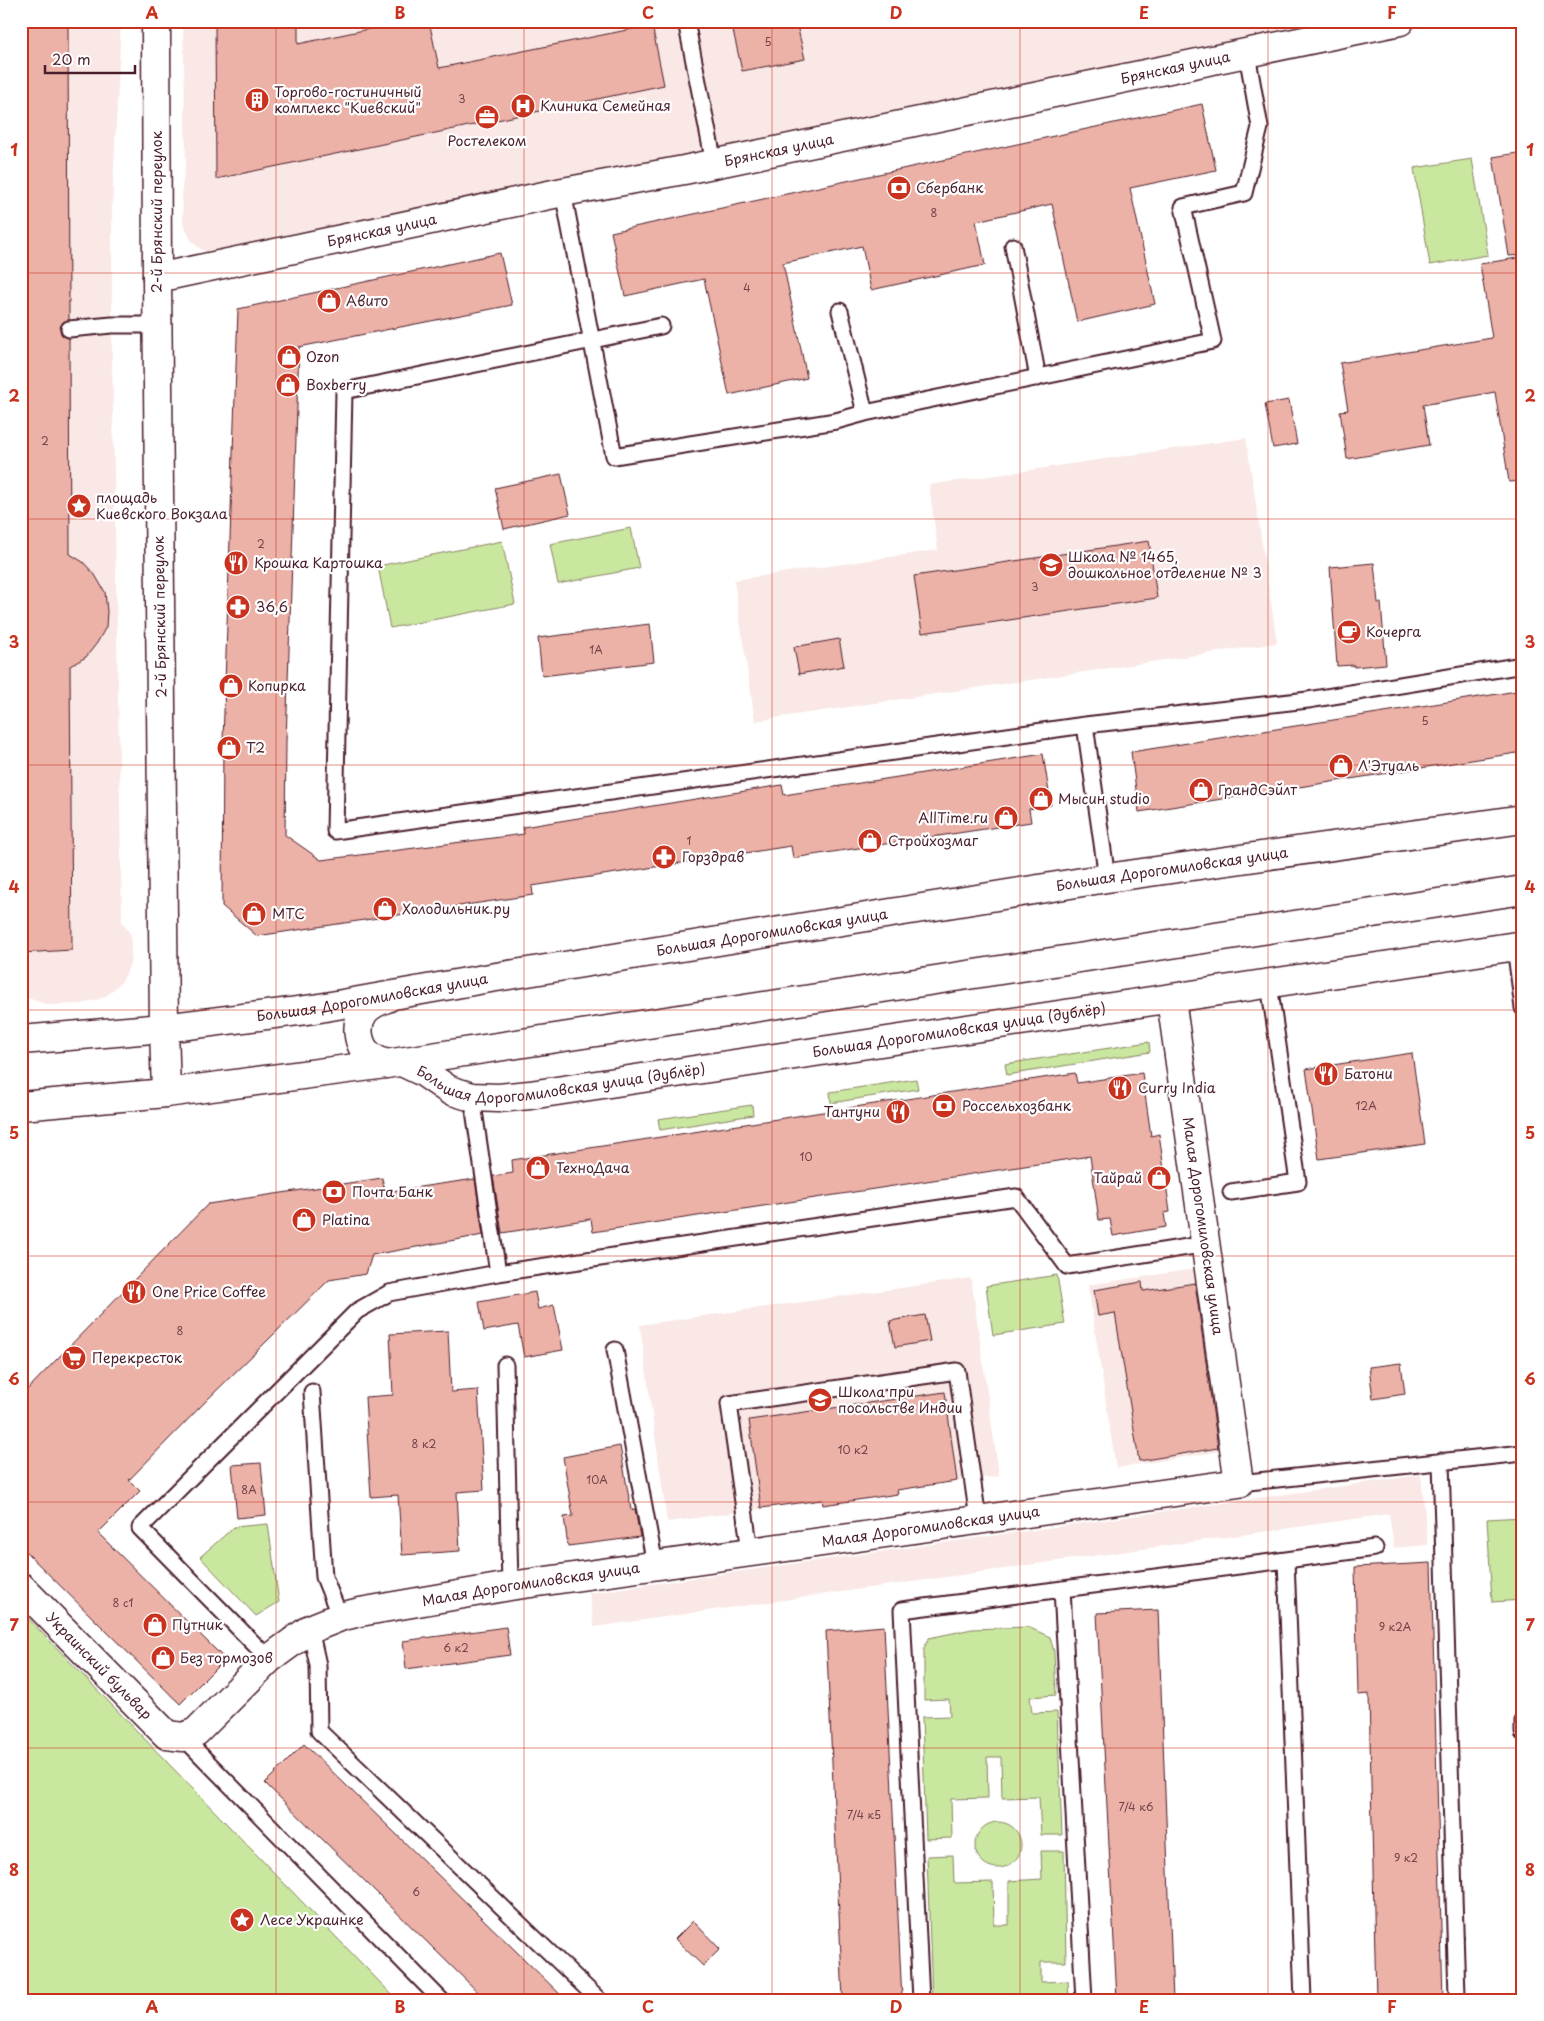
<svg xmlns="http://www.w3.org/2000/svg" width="1544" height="2021" viewBox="0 0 1544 2021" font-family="'Playpen Sans',sans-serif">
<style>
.built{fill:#f9e8e5}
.green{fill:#c9e79f;stroke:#8a8365}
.building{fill:#ecb1a7;stroke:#4a1f2b}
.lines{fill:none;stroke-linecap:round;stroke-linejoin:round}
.service-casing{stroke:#4a1f2b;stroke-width:19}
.minor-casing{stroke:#4a1f2b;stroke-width:31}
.tertiary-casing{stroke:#4a1f2b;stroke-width:31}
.primary-casing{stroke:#4a1f2b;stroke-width:31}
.service{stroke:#fff;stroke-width:15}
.minor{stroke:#fff;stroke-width:28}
.tertiary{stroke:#fff;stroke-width:28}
.primary{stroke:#fff;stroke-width:28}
.grid{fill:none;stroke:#c8321e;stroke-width:1;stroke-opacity:0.55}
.labels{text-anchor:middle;stroke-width:4.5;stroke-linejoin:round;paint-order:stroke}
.number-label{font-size:11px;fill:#72444a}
.street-label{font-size:14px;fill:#4a1f2b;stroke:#fff}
.poi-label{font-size:14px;fill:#4a1f2b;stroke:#fff;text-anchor:start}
.neatline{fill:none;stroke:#c8321e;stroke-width:2}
.grid-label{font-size:16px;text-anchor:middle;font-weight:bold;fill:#c8321e}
</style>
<rect width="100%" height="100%" fill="#fff"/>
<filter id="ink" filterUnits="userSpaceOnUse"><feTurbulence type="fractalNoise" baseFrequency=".02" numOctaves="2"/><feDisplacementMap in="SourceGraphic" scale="10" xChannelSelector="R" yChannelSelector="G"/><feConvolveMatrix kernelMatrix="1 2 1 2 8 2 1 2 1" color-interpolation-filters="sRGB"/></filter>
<g filter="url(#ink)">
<path class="built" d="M 21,21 L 121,21 L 112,207 L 112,357 L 122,922 L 131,935 L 131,959 L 127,972 L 122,981 L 114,989 L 105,997 L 82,1004 L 49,1005 L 21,996 Z
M 183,21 L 1347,21 L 218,253 L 204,251 L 198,247 L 191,240 L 183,224 L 182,188 L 186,161 Z
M 1246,438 L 1277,643 L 755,721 L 734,580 L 938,550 L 929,485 Z
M 1201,1268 L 1227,1450 L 1116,1468 L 1088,1285 Z
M 971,1278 L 999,1476 L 898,1490 L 898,1494 L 823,1505 L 822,1500 L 667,1522 L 640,1325 Z
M 1421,1475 L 1428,1545 L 1394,1548 L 1389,1514 L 594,1627 L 589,1593 Z"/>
<path class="green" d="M 1472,159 L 1488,255 L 1430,265 L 1414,168 Z
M 631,528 L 639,568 L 558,584 L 550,544 Z
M 502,541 L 515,604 L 390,628 L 378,566 Z
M 1149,1042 L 1150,1052 L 1007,1075 L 1005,1064 Z
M 916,1079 L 918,1089 L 831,1103 L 830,1092 Z
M 752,1105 L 753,1115 L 660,1130 L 658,1119 Z
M 1057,1275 L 1065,1324 L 993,1335 L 986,1286 Z
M 1523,1517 L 1523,1600 L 1492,1602 L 1487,1519 Z
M 268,1524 L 279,1602 L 256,1616 L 200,1557 L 234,1527 Z
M 21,1611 L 397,2000 L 21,2000 Z
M 1028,1627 L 1050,1637 L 1054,1652 L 1056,1695 L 1030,1697 L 1032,1713 L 1057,1712 L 1062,1835 L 1041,1835 L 1039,1797 L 1002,1798 L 1001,1757 L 987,1757 L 988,1798 L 951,1799 L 952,1838 L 926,1839 L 922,1717 L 950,1716 L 949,1699 L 924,1700 L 924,1648 L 929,1638 L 972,1629 Z
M975 1845a23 23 0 1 1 46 0a23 23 0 1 1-46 0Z
M 1041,1851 L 1064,1851 L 1066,1962 L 1041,1962 L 1041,1982 L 1068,1981 L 1069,2000 L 932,2000 L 927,1856 L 953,1855 L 954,1883 L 993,1882 L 994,1925 L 1009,1925 L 1009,1881 L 1042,1879 Z"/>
<path class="building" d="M 21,21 L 68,21 L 69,320 L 63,322 L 60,329 L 62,335 L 69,338 L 70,554 L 83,562 L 95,575 L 105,592 L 107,611 L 106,627 L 97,643 L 86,657 L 70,666 L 72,950 L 21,953 Z
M 215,21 L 298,21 L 298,44 L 406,21 L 429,21 L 439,68 L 652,25 L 664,85 L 216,179 Z
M 731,21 L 796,21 L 805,59 L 742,71 Z
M 1202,104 L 1216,170 L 1130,188 L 1155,304 L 1077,322 L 1052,204 L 976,221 L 985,265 L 871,290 L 862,246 L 783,263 L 807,378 L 729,395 L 704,279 L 625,296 L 611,232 Z
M 1523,152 L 1523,255 L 1509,256 L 1493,157 Z
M 500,253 L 512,305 L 299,347 L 286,742 L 285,835 L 321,860 L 524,834 L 523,827 L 782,785 L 784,795 L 1043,754 L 1051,805 L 1029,809 L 1031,822 L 793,858 L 791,846 L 532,886 L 533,895 L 257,936 L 222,906 L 223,740 L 238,309 Z
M 1523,257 L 1523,481 L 1509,482 L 1495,392 L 1423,405 L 1429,445 L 1347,459 L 1340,411 L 1348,410 L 1340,363 L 1492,338 L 1480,264 Z
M 1289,400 L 1297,444 L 1273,448 L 1265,404 Z
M 561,474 L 570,514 L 504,529 L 495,488 Z
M 1149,541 L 1157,598 L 922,633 L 914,576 Z
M 1374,563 L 1378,603 L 1381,603 L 1386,664 L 1354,667 L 1354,665 L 1337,666 L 1330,567 Z
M 650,624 L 654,662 L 542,676 L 538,638 Z
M 839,639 L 844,666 L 799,674 L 794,647 Z
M 1523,690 L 1523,752 L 1139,812 L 1131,752 Z
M 1412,1053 L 1425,1144 L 1319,1159 L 1306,1069 Z
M 1075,1073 L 1077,1083 L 1142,1073 L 1151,1136 L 1159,1134 L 1170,1212 L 1164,1213 L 1166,1227 L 1113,1236 L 1110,1219 L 1099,1220 L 1090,1156 L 593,1232 L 591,1219 L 502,1233 L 493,1176 L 513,1173 L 512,1160 Z
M 382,1178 L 385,1192 L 475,1179 L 483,1235 L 372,1255 L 366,1274 L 329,1280 L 208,1399 L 129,1480 L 140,1491 L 98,1533 L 225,1659 L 180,1704 L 21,1547 L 21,1396 L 208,1204 Z
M 1142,1282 L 1143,1291 L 1195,1283 L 1218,1448 L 1139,1461 L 1115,1313 L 1098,1316 L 1094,1290 Z
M 535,1292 L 538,1309 L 554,1305 L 563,1350 L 524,1357 L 518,1325 L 484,1331 L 479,1302 Z
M 925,1315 L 930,1341 L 895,1347 L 890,1321 Z
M 448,1331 L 451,1392 L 478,1390 L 484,1490 L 457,1492 L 460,1551 L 402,1555 L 398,1495 L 371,1497 L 365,1397 L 393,1395 L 390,1334 Z
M 1401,1363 L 1405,1394 L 1373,1399 L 1369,1367 Z
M 945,1392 L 957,1481 L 897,1490 L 898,1494 L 823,1505 L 822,1500 L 761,1508 L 749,1420 Z
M 620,1446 L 631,1510 L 635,1509 L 640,1537 L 568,1546 L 564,1517 L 573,1516 L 563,1457 Z
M 261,1463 L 266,1515 L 237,1518 L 232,1465 Z
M 1431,1563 L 1443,2000 L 1376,2000 L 1369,1694 L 1358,1695 L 1355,1567 Z
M 1158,1610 L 1173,2000 L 1117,2000 L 1097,1613 Z
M 884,1626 L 902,2000 L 843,2000 L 826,1631 Z
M 506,1627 L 510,1655 L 406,1669 L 403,1641 Z
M 304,1744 L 566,2000 L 486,2000 L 265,1783 Z
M 693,1921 L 720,1949 L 703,1966 L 675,1939 Z"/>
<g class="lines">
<defs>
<path id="service" d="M 686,21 L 714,163
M 563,192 L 614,456 L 836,421 L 865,413 L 840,311
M 1013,246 L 1038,378
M 661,326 L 344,391 L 335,831 L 1085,725 L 1308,700 L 1523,665
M 69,329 L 112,325 L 157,325
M 865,413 L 1213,341 L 1183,207 L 1244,193 L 1260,127 L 1247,54
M 1085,725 L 1107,878
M 1515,946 L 1523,1008
M 472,1097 L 498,1273
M 1231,1192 L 1298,1182 L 1269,984
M 615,1350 L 655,1565
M 505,1365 L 510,1586
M 312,1392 L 324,1577 L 340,1617
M 1441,1461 L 1457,1996
M 1239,1483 L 1523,1453
M 750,1551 L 729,1404 L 957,1371 L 978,1519
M 1286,1560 L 1375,1548
M 1062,1589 L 1084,2000
M 310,1629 L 318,1665 L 319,1731 L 599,2000
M 269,1659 L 140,1528 L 357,1311 L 389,1293 L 498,1273 L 1016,1197 L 1067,1266 L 1207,1244
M 1523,1721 L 1523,1733
M 183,1737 L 441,2000
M 921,2000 L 902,1610 L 1286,1560 L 1303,2000"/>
<g id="minor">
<path d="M 156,21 L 157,278"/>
<path id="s1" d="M 402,1062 L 423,1072 L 449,1090 L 472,1097 L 498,1098 L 530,1095 L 1523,945"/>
<path d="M 386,1064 C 381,1062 376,1060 372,1057 C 358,1048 354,1026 364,1012 C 370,1004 379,1001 387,998"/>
<path id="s2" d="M 21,1587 L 167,1735 L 183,1737 L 196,1732 L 269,1659 L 310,1629 L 340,1617 L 360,1612 L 510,1586 L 1239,1483 L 1171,999"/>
</g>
<g id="tertiary">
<path id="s3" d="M 166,1093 L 164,1028 L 157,278 L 563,192 L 684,170 L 1400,21"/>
</g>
<g id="primary">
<path id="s4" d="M 21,1040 L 164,1028 L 314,1009 L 484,979 L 1107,878 L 1523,819"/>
<path d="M 21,1106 L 166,1093 L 386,1064 L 1523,890"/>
</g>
</defs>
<use href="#service" class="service-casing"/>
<use href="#minor" class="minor-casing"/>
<use href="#tertiary" class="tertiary-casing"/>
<use href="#primary" class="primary-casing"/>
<use href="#service" class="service"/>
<use href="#minor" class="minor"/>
<use href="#tertiary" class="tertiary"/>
<use href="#primary" class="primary"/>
</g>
</g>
<path class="grid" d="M 276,21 L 276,2000M 524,21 L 524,2000M 772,21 L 772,2000M 1020,21 L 1020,2000M 1268,21 L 1268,2000M 21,273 L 1523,273M 21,519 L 1523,519M 21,765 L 1523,765M 21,1010 L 1523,1010M 21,1256 L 1523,1256M 21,1502 L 1523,1502M 21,1748 L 1523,1748"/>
<defs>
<symbol id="building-disc" viewBox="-11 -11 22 22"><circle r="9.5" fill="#c8321e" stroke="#fff"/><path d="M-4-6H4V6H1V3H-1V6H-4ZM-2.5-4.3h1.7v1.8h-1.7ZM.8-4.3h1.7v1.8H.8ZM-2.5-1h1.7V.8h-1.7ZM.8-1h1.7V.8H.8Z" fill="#fff"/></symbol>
<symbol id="hospital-disc" viewBox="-11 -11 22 22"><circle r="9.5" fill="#c8321e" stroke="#fff"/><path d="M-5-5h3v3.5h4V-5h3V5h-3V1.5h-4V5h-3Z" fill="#fff"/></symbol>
<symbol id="office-disc" viewBox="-11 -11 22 22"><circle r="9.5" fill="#c8321e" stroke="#fff"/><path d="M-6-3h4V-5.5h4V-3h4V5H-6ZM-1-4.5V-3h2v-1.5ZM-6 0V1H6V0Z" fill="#fff"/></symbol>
<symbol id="bank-disc" viewBox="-11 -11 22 22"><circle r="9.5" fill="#c8321e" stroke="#fff"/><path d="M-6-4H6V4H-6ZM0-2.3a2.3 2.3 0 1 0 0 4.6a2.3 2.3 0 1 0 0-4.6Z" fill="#fff"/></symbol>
<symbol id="shop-disc" viewBox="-11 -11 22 22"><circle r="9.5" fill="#c8321e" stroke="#fff"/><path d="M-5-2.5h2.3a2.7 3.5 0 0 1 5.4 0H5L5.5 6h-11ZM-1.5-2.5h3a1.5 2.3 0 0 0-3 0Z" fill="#fff"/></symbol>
<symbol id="sight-disc" viewBox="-11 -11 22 22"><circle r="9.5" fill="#c8321e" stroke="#fff"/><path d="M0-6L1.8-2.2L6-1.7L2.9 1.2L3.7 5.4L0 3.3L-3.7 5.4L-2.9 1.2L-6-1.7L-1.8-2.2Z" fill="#fff"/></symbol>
<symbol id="restaurant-disc" viewBox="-11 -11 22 22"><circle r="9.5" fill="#c8321e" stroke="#fff"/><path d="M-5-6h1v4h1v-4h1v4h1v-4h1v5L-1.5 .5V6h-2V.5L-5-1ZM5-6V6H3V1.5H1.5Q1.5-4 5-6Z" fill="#fff"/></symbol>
<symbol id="school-disc" viewBox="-11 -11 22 22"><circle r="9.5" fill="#c8321e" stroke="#fff"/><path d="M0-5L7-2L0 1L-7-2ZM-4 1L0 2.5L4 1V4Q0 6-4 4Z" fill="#fff"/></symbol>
<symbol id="pharmacy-disc" viewBox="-11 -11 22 22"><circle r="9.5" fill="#c8321e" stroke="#fff"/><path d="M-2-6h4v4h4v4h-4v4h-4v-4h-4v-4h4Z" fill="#fff"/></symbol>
<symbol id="cafe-disc" viewBox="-11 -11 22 22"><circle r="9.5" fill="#c8321e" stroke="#fff"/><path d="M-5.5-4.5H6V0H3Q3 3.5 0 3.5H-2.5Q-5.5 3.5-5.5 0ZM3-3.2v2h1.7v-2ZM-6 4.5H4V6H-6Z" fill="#fff"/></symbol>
<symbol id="supermarket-disc" viewBox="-11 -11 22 22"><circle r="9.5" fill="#c8321e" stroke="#fff"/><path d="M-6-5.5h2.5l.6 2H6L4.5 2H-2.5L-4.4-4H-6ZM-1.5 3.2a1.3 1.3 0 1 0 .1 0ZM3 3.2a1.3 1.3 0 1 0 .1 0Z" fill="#fff"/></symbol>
</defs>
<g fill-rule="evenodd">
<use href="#building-disc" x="243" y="86" width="28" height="28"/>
<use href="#hospital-disc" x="509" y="92" width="28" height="28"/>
<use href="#office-disc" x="473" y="103" width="28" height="28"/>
<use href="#bank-disc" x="885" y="174" width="28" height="28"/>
<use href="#shop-disc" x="315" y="287" width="28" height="28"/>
<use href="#shop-disc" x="275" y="343" width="28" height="28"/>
<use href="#shop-disc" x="274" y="371" width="28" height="28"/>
<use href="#sight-disc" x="65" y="492" width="28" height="28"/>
<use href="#restaurant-disc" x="222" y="549" width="28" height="28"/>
<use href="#school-disc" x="1037" y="551" width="28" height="28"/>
<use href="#pharmacy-disc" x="224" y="593" width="28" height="28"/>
<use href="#cafe-disc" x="1335" y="618" width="28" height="28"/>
<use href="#shop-disc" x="217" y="672" width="28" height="28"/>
<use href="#shop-disc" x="215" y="734" width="28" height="28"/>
<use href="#shop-disc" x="1327" y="752" width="28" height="28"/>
<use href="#shop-disc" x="1187" y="776" width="28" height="28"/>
<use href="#shop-disc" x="1027" y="785" width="28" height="28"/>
<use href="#shop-disc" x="992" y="804" width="28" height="28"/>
<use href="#shop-disc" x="856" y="827" width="28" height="28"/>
<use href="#pharmacy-disc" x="650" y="843" width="28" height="28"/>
<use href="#shop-disc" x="371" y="895" width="28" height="28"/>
<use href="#shop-disc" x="240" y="900" width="28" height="28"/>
<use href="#restaurant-disc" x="1312" y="1060" width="28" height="28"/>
<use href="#restaurant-disc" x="1106" y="1074" width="28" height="28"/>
<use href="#bank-disc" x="930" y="1092" width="28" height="28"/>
<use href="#restaurant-disc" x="884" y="1098" width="28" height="28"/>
<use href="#shop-disc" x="524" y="1154" width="28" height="28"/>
<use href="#shop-disc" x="1145" y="1164" width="28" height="28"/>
<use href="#bank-disc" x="320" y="1178" width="28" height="28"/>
<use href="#shop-disc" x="290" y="1206" width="28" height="28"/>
<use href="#restaurant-disc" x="120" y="1278" width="28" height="28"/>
<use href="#supermarket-disc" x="60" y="1344" width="28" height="28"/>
<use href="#school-disc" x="806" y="1386" width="28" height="28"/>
<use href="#shop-disc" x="141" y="1611" width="28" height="28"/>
<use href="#shop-disc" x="149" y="1644" width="28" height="28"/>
<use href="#sight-disc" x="228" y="1906" width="28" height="28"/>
</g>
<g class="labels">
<g class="number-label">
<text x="768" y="46">5</text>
<text x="462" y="103">3</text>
<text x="934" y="217">8</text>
<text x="747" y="292">4</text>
<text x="45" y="445">2</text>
<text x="261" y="548">2</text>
<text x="1035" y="591">3</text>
<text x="596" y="654">1А</text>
<text x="1425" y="725">5</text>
<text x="689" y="845">1</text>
<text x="1366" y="1110">12А</text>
<text x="806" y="1161">10</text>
<text x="180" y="1335">8</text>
<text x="424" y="1448">8 к2</text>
<text x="853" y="1454">10 к2</text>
<text x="597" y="1484">10А</text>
<text x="249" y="1494">8А</text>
<text x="123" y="1607">8 с1</text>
<text x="1395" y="1631">9 к2А</text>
<text x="456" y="1652">6 к2</text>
<text x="1136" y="1811">7/4 к6</text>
<text x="864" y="1819">7/4 к5</text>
<text x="1406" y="1862">9 к2</text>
<text x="416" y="1896">6</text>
</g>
<g class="street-label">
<text dy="5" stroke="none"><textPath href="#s3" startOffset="1855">Брянская улица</textPath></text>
<text dy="5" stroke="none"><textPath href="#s3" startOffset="1450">Брянская улица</textPath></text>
<text transform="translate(157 212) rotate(-90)" y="5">2-й Брянский переулок</text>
<text dy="5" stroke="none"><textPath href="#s3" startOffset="1045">Брянская улица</textPath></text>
<text transform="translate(160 617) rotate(-91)" y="5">2-й Брянский переулок</text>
<text dy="5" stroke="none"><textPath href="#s4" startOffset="1164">Большая Дорогомиловская улица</textPath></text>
<text dy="5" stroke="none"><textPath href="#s4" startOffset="759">Большая Дорогомиловская улица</textPath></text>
<text dy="5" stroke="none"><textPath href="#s4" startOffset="354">Большая Дорогомиловская улица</textPath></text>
<text dy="5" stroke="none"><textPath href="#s1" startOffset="571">Большая Дорогомиловская улица (дублёр)</textPath></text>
<text dy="5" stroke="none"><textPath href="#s1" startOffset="166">Большая Дорогомиловская улица (дублёр)</textPath></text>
<text transform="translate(1203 1226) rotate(82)" y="5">Малая Дорогомиловская улица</text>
<text dy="5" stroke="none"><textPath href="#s2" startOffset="1022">Малая Дорогомиловская улица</textPath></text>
<text dy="5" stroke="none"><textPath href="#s2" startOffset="618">Малая Дорогомиловская улица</textPath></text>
<text dy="5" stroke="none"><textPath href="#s2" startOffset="111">Украинский бульвар</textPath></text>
</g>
<g class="poi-label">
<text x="274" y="97">Торгово-гостиничный<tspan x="274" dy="16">комплекс "Киевский"</tspan></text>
<text x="540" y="111">Клиника Семейная</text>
<text x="487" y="146" text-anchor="middle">Ростелеком</text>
<text x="916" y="193">Сбербанк</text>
<text x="346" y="306">Авито</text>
<text x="306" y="362">Ozon</text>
<text x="306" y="390">Boxberry</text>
<text x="96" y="503">площадь<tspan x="96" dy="16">Киевского Вокзала</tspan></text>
<text x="1068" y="562">Школа № 1465,<tspan x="1068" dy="16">дошкольное отделение № 3</tspan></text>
<text x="254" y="568">Крошка Картошка</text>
<text x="256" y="612">36,6</text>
<text x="1366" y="637">Кочерга</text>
<text x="248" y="691">Копирка</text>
<text x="246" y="753">T2</text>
<text x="1358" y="771">Л'Этуаль</text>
<text x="1218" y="795">ГрандСэйлт</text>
<text x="1058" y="804">Мысин studio</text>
<text x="988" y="823" text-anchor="end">AllTime.ru</text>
<text x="888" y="846">Стройхозмаг</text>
<text x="682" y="862">Горздрав</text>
<text x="402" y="914">Холодильник.ру</text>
<text x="272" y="919">МТС</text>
<text x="1344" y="1079">Батони</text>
<text x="1138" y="1093">Curry India</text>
<text x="962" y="1111">Россельхозбанк</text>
<text x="880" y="1117" text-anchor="end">Тантуни</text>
<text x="556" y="1173">ТехноДача</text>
<text x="1142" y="1183" text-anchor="end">Тайрай</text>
<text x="352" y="1197">Почта Банк</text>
<text x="322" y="1225">Platina</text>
<text x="152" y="1297">One Price Coffee</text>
<text x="92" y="1363">Перекресток</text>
<text x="838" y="1397">Школа при<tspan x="838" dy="16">посольстве Индии</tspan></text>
<text x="172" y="1630">Путник</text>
<text x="180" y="1663">Без тормозов</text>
<text x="260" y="1925">Лесе Украинке</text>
</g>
</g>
<rect width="1544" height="2021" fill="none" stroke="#fff" stroke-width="55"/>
<path d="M45 65v8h90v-8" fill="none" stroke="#4a1f2b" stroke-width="2.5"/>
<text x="52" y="65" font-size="15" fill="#4a1f2b" stroke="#ffffff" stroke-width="4" paint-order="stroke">20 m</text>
<rect x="28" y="28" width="1488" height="1966" class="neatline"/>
<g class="grid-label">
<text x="152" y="19">A</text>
<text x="400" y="19">B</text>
<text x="648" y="19">C</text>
<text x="896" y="19">D</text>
<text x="1144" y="19">E</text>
<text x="1392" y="19">F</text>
<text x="14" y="156">1</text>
<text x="1530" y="156">1</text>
<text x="14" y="402">2</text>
<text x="1530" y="402">2</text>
<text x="14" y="648">3</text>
<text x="1530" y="648">3</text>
<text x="14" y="893">4</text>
<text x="1530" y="893">4</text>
<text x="14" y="1139">5</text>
<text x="1530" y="1139">5</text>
<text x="14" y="1385">6</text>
<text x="1530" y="1385">6</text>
<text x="14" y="1631">7</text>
<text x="1530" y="1631">7</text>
<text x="14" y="1876">8</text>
<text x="1530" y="1876">8</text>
<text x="152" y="2013">A</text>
<text x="400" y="2013">B</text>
<text x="648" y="2013">C</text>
<text x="896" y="2013">D</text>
<text x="1144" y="2013">E</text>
<text x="1392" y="2013">F</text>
</g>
</svg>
